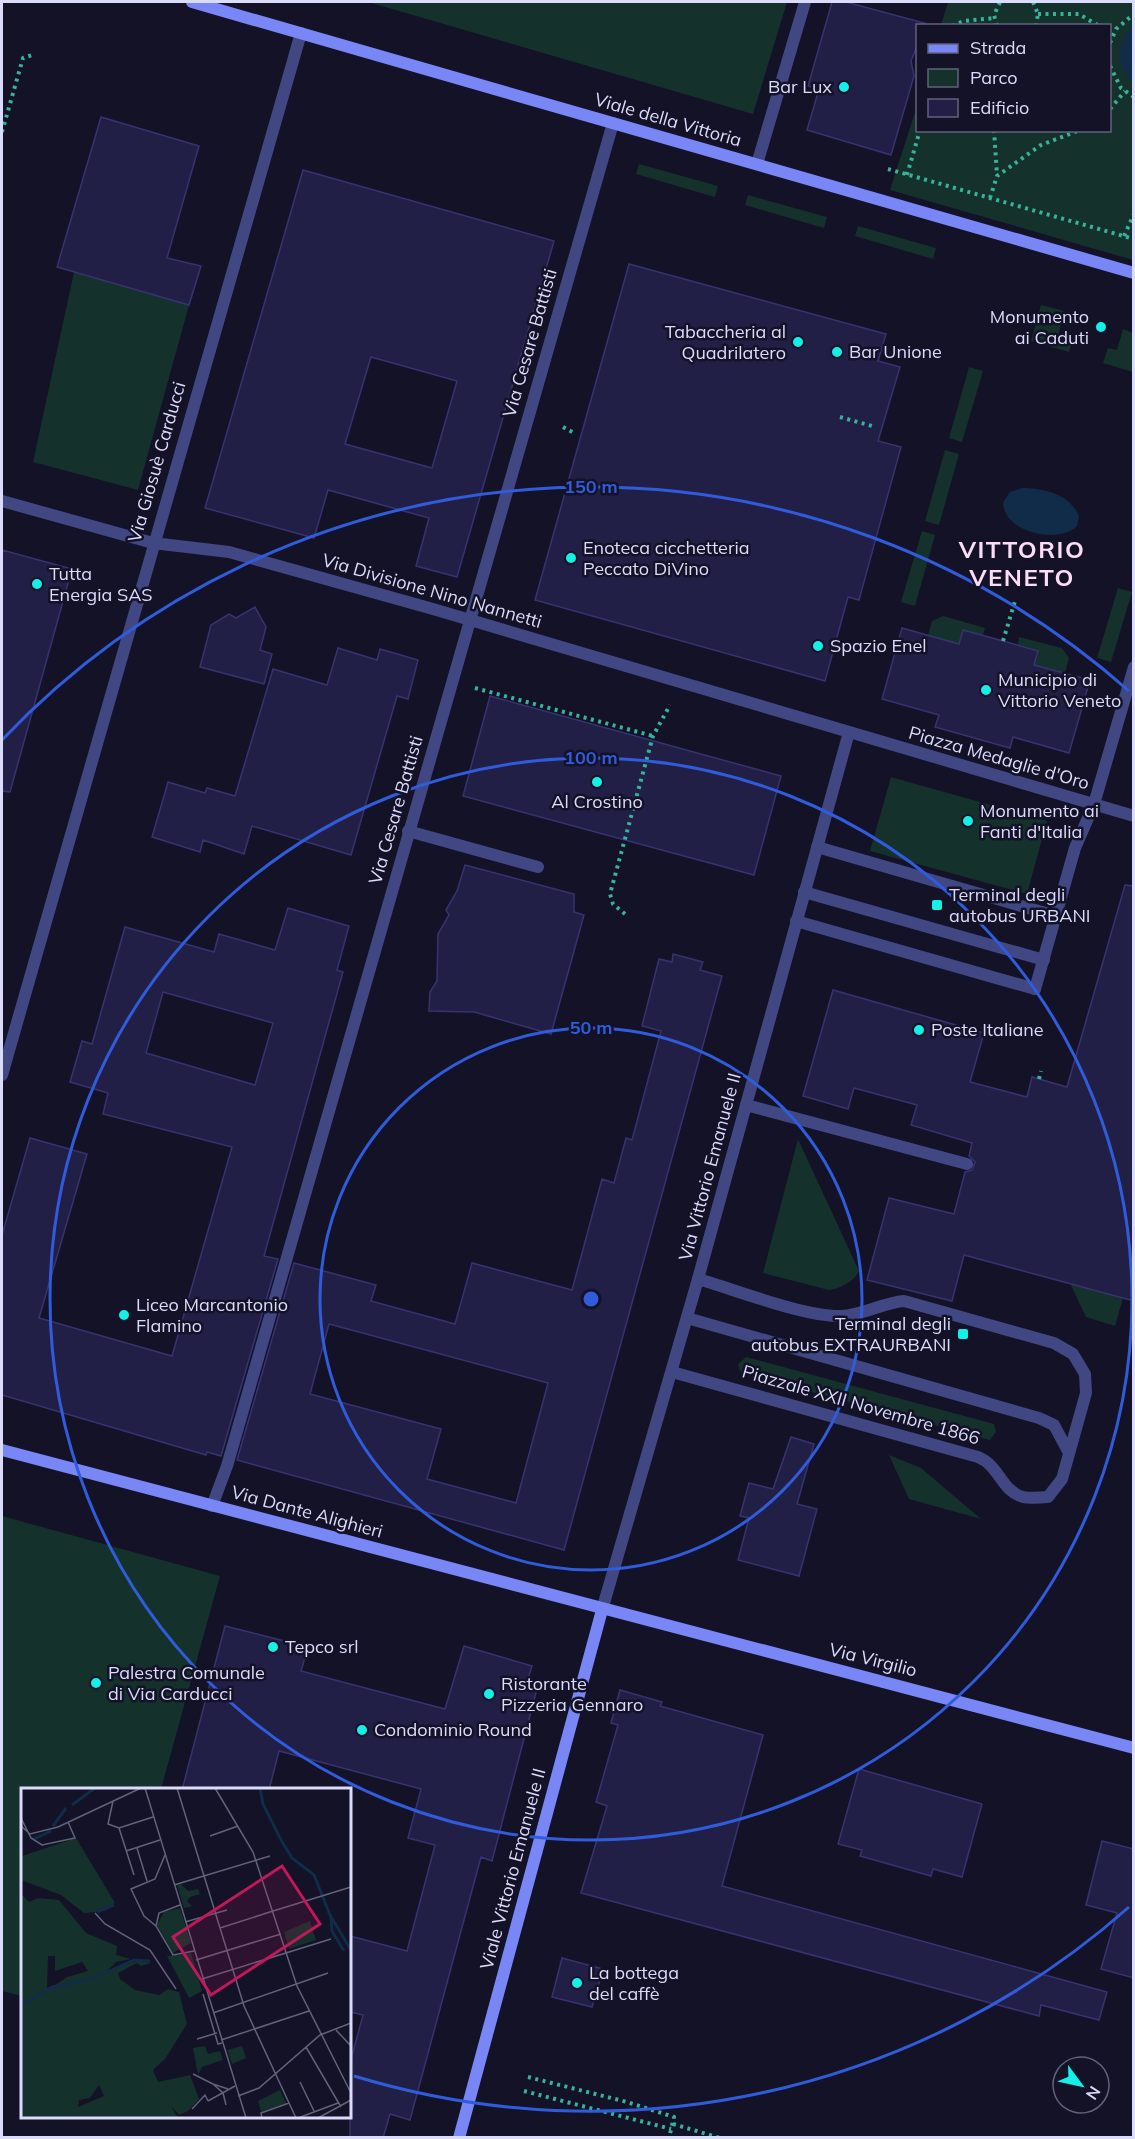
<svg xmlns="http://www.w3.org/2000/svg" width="1135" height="2139" viewBox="0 0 1135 2139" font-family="Mulish,sans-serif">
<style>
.green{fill:#15312c}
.water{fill:#102c48}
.building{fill:#221f47;stroke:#373371;stroke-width:1.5;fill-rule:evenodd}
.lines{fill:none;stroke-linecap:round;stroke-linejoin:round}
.path{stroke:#39b29b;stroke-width:4;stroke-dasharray:3 4.5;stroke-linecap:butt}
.lane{stroke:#404783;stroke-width:12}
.street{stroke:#404783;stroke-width:12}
.secondary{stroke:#7886f6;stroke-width:12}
.ring{fill:none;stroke:#305cdc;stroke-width:3}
.poi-dot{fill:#14efe8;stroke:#131227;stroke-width:2}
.labels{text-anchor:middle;stroke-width:5;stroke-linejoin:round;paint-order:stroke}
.poi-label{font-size:18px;fill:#dbdbfc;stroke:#131227;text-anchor:start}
.street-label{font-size:18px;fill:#dbdbfc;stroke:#131227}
.district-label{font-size:24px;font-weight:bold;letter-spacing:1.5px;fill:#fddcf5;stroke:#131227}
.inset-river{fill:none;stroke:#102c48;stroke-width:3}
.inset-road{fill:none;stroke:#63627c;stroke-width:1.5}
.view{fill:#c2185b;fill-opacity:0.15;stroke:#c2185b;stroke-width:3}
.inset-edge{fill:none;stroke:#dbdbfc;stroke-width:3}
.centre{fill:#305cdc;stroke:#131227;stroke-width:3}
.ring-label{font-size:18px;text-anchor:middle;font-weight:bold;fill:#305cdc;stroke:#131227;stroke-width:5;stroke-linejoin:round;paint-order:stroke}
</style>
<rect width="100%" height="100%" fill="#131227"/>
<path class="green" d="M 368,2 L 787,2 L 753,114 Z
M 948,2 L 1133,2 L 1133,260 L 890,190 L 917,106 L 918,130 L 1110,130 L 1110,26 L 941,25 Z
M 639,164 L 718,186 L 715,197 L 636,174 Z
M 748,195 L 827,217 L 824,228 L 745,205 Z
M 858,226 L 936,248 L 933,259 L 855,236 Z
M 74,272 L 189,305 L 138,490 L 33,462 Z
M 1041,305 L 1064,311 L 1058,337 L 1072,341 L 1069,352 L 1031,341 Z
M 1123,329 L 1133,333 L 1133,372 L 1103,363 L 1108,348 L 1117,350 Z
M 969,367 L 983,371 L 962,442 L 949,438 Z
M 945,450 L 959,454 L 939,525 L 925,521 Z
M 922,531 L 935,535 L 915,606 L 901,602 Z
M 1118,588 L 1132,592 L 1111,662 L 1097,658 Z
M 943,616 L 985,628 L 983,635 L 963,630 L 959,644 L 928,635 L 932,621 Z
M 1019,637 L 1062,648 L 1069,658 L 1065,673 L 1034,665 L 1038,651 L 1018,645 Z
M 891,777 L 1047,821 L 1027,894 L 870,851 Z
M 798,1139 L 859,1271 C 855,1281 839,1289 829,1290 L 763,1273 Z
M 1070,1283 L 1123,1298 L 1115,1326 L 1086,1317 Z
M 746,1357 L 994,1424 L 996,1432 L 990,1440 L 741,1373 L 738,1364 Z
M 889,1455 L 921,1468 L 981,1519 L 909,1499 Z
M 2,1516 L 220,1576 L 161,1789 L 22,1790 L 22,1996 L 2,1991 Z"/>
<path class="water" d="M 1133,26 L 1133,83 C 1116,66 1116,43 1133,26 Z
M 1022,488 C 1043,488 1070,494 1079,516 L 1077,526 C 1058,545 1003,532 1003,502 L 1010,492 Z"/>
<path class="building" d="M 832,2 L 846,2 L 924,23 L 918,26 L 918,44 L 911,61 L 914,76 L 891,155 L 807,130 L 819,89 L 808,86 Z
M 101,117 L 199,146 L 167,258 L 201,266 L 189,305 L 57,267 Z
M 303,170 L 554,241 L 457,577 L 416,566 L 429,518 L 328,490 L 314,538 L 205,508 ZM 371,357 L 457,381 L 432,468 L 345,444 Z
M 629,264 L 886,334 L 878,361 L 900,367 L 878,441 L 901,447 L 859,600 L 848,597 L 825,681 L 535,600 Z
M 2,550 L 72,569 L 10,792 L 2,791 Z
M 255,607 L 266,627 L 260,650 L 272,654 L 264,684 L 200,667 L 211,625 L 229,614 L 236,618 Z
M 902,628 L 959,644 L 963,630 L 1003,641 L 1038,651 L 1034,665 L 1090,680 L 1069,753 L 1013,737 L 1010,748 L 935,727 L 939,715 L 882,699 Z
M 338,648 L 377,660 L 380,649 L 418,660 L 408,699 L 397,696 L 351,855 L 252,826 L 244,854 L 203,840 L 200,852 L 152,837 L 168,782 L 205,793 L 207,788 L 235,796 L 273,669 L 327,685 Z
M 490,696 L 781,776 L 754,875 L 463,796 Z
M 465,865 L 574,894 L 574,912 L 584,915 L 551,1034 L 474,1012 L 429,1011 L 430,992 L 437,981 L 438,934 L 449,915 L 446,910 L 457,891 Z
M 1125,885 L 1134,886 L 1134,1301 L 964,1255 L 952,1301 L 867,1280 L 889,1198 L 954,1214 L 965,1172 L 972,1170 L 975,1162 L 969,1156 L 972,1143 L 911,1125 L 917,1105 L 854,1088 L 848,1109 L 803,1096 L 833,990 L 984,1033 L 970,1082 L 1027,1097 L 1032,1077 L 1067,1087 Z
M 288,908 L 349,926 L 337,970 L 343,972 L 264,1256 L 278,1259 L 221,1456 L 207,1452 L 206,1455 L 2,1395 L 2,1235 L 30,1138 L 87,1154 L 39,1318 L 172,1356 L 232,1147 L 103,1114 L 108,1093 L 70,1082 L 82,1041 L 92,1044 L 125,927 L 214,952 L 219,934 L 275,950 ZM 163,992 L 273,1023 L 255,1085 L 146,1053 Z
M 673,954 L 703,962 L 700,970 L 722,976 L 564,1550 L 237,1460 L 294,1263 L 376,1285 L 371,1301 L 455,1324 L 472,1263 L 572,1290 L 602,1179 L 614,1183 L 626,1138 L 632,1140 L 661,1031 L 642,1026 L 659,959 L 672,962 ZM 329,1324 L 548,1383 L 516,1503 L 427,1479 L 441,1429 L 310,1394 Z
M 791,1437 L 814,1444 L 797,1504 L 817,1509 L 799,1576 L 738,1560 L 749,1518 L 740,1516 L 749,1483 L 773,1489 Z
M 225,1626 L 308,1647 L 301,1671 L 445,1709 L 464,1646 L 532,1666 L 527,1682 L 538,1685 L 492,1861 L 481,1857 L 410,2120 L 390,2114 L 383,2138 L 350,2138 L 350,2063 L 363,2015 L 350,2012 L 350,1936 L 407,1951 L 435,1845 L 408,1838 L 421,1789 L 279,1751 L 269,1790 L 182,1790 Z
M 620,1690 L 662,1702 L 660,1706 L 763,1735 L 722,1886 L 1107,1992 L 1099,2020 L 1041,2005 L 1039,2016 L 581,1893 L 607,1806 L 596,1802 L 618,1725 L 611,1723 Z
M 859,1769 L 982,1804 L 962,1877 L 933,1869 L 931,1876 L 860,1856 L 862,1850 L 838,1844 Z
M 1102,1841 L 1134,1849 L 1134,1978 L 1101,1969 L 1117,1913 L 1086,1905 Z
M 562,1958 L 603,1969 L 592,2007 L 552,1997 Z"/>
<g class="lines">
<path class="path" d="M 1033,2 L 1038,14 L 1036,26
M 1038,14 L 1079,14 L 1099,26
M 952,26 L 964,21 L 995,18
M 997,26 L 994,15 L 1000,2
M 1110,43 L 1116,29 L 1134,14
M 1110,66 L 1121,88 L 1134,97
M 1110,109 L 1125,91
M 994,130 L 997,175
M 2,132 L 23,58 L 35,54
M 888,169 L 1134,239
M 907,175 L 920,130
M 990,198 L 997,176 L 1041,145 L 1080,130
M 1124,236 L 1134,214
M 840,417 L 872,426
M 563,427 L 576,434
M 1003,641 L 1015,601
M 475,688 L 653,736
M 625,914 L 613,904 L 610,894 L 653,736 L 670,705
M 1039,1079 L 1041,1071
M 528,2077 L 627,2102 L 674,2117 L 669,2138
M 524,2091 L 671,2129
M 673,2124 L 720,2138"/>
<path class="lane" d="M 408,831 L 538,867
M 817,847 L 1056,916
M 804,892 L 1044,960
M 796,921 L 1035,989
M 746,1105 L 967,1164
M 687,1318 L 1039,1418 L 1054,1425 L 1069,1453
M 672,1372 L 978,1457 C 1000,1466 1001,1491 1023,1497 C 1030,1499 1040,1497 1048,1497 L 1062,1479 L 1086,1393 L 1085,1374 L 1073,1354 L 1054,1343 L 904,1301 C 882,1303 863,1315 841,1316 C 805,1317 736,1290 698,1279"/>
<path class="street" d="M 757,164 L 805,2
M 2,501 L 153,543 L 229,552 L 433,609 L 1134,816
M 1035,989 L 1075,848 L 1094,804 L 1134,667
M 2,1075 L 301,33
M 212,1506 L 227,1466 L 613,123
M 602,1610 L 698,1279 L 849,732"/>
<path class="secondary" d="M 192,2 L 1134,273
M 2,1450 L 1134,1748
M 459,2138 L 602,1610"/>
</g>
<g class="ring">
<circle cx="591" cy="1299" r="271"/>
<circle cx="591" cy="1299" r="541"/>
<path d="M1129 1907A812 812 0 0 1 354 2076M2 740A812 812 0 0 1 1129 691"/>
</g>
<g class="poi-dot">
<circle cx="844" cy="87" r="6"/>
<circle cx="1101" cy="327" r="6"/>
<circle cx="798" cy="342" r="6"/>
<circle cx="837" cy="352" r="6"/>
<circle cx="571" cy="558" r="6"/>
<circle cx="37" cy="584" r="6"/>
<circle cx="818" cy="646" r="6"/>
<circle cx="986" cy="690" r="6"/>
<circle cx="597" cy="782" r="6"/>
<circle cx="968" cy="821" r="6"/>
<rect x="931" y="899" width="12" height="12" rx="3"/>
<circle cx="919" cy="1030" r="6"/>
<circle cx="124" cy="1315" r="6"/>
<rect x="957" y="1328" width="12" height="12" rx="3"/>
<circle cx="273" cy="1647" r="6"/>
<circle cx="96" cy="1683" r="6"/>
<circle cx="489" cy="1694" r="6"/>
<circle cx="362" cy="1730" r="6"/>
<circle cx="577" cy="1983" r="6"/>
</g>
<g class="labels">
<g class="poi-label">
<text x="832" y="93" text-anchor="end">Bar Lux</text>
<text x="1089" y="323" text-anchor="end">Monumento<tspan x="1089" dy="21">ai Caduti</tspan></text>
<text x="786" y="338" text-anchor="end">Tabaccheria al<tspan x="786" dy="21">Quadrilatero</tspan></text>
<text x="849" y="358">Bar Unione</text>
<text x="583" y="554">Enoteca cicchetteria<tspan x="583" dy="21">Peccato DiVino</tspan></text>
<text x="49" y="580">Tutta<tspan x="49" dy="21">Energia SAS</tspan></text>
<text x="830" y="652">Spazio Enel</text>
<text x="998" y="686">Municipio di<tspan x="998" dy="21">Vittorio Veneto</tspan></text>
<text x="597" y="808" text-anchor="middle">Al Crostino</text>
<text x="980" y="817">Monumento ai<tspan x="980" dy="21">Fanti d'Italia</tspan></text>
<text x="949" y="901">Terminal degli<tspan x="949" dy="21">autobus URBANI</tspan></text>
<text x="931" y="1036">Poste Italiane</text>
<text x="136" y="1311">Liceo Marcantonio<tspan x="136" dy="21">Flamino</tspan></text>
<text x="951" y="1330" text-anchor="end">Terminal degli<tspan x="951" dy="21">autobus EXTRAURBANI</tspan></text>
<text x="285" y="1653">Tepco srl</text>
<text x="108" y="1679">Palestra Comunale<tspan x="108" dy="21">di Via Carducci</tspan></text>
<text x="501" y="1690">Ristorante<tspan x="501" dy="21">Pizzeria Gennaro</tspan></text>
<text x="374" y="1736">Condominio Round</text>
<text x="589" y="1979">La bottega<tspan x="589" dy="21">del caffè</tspan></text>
</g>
<g class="street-label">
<text transform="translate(668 120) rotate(16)" y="6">Viale della Vittoria</text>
<text transform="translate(530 343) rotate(-74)" y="6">Via Cesare Battisti</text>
<text transform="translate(157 462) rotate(-74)" y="6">Via Giosuè Carducci</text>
<text transform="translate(432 591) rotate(16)" y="6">Via Divisione Nino Nannetti</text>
<text transform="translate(999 758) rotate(16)" y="6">Piazza Medaglie d'Oro</text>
<text transform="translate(396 810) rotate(-74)" y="6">Via Cesare Battisti</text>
<text transform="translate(710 1167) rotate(-75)" y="6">Via Vittorio Emanuele II</text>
<text transform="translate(861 1405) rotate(16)" y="6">Piazzale XXII Novembre 1866</text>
<text transform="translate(307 1512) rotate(15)" y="6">Via Dante Alighieri</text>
<text transform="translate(873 1660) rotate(14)" y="6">Via Virgilio</text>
<text transform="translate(513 1869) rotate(-75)" y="6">Viale Vittorio Emanuele II</text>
</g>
<g class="district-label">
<text x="1022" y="558">VITTORIO<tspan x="1022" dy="28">VENETO</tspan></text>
</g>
</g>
<g transform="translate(21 1788)">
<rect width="330" height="330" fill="#131227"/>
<path d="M 55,50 L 94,115 L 74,124 L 63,125 L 40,107 L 0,92 L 1,68 ZM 160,96 L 167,103 L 177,101 L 179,106 L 169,109 L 166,113 L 171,118 L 163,120 L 156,97 ZM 0,106 L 8,114 L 17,110 L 38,112 L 65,145 L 96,158 L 95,167 L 110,171 L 95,174 L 87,182 L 119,172 L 130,175 L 120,178 L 116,175 L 97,185 L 99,191 L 114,202 L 138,207 L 147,201 L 158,204 L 166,236 L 144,271 L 132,282 L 137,294 L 169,287 L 178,311 L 167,323 L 158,327 L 150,318 L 157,330 L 0,330 ZM 27,168 L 34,168 L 34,183 L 61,174 L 67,183 L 46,189 L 26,203 ZM 78,297 L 83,308 L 57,319 L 58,312 L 69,310 ZM 159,120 L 170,155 L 152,165 L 136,137 L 143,124 ZM 289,133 L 295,152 L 268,161 L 263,144 ZM 170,165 L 181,203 L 168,210 L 146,168 ZM 184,258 L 187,266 L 199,263 L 202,272 L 181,279 L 177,287 L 172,260 ZM 221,258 L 225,270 L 211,276 L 206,262 ZM 259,302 L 265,315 L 240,324 L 237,313 Z" fill="#15312c" fill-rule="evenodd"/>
<path class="inset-river" d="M 239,0 L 242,16 L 260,52 L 271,70 L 293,87 L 309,127 L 330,162M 51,17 L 74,0M 32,38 L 45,20M 13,51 L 30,43M 76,124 L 93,117M 310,129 L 311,143 L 323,163M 0,218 L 31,199 L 71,191 L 113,172 L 129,173"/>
<path class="inset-road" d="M 124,0 L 225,330M 156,0 L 223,218 L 275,330M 194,0 L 232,64 L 276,198 L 330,305M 92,13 L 87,36 L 98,40 L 132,29M 0,30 L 10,50 L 21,57 L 54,50 L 47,34M 0,38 L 9,46 L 37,39 L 120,0M 98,40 L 113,87M 189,48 L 217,38M 116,60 L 126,93M 105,63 L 139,52M 153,97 L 249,68M 159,117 L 138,125 L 135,138 L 152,167 L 173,163M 252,123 L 330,99M 74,125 L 84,136 L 129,162 L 155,201M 164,134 L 206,122M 135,138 L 123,128 L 110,101 L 134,91 L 144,67M 199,140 L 252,123M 175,172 L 260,146M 181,191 L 310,151M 182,206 L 197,256 L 201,255M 192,225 L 307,185M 315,242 L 330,258M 176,251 L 196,245M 200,252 L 288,223M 285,259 L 320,319M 172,286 L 192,296M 279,294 L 293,323M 217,308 L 238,300 L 299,247 L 330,235M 187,313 L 214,298M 205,317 L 202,305 L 192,296 L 207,301M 171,321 L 184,307 L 187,313M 241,330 L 240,325 L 268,315M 277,330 L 317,315M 297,330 L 330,312"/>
<path class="view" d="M 261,78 L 299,136 L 190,207 L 152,149 Z"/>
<rect width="330" height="330" class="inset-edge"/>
</g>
<circle cx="591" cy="1299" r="9" class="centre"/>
<g class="ring-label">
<text x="591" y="493">150 m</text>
<text x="591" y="764">100 m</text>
<text x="591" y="1034">50 m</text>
</g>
<rect width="1135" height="2139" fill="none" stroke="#dbdbfc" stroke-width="6"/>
<rect x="916" y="24" width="195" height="108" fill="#131227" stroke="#63627c" stroke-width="1.5"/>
<rect x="928" y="44" width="30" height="9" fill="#7886f6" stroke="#63627c" stroke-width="1.5"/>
<text x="970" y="54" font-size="18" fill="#dbdbfc">Strada</text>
<rect x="928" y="69" width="30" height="18" fill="#15312c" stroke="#63627c" stroke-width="1.5"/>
<text x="970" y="84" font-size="18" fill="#dbdbfc">Parco</text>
<rect x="928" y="99" width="30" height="18" fill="#221f47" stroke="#63627c" stroke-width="1.5"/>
<text x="970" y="114" font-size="18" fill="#dbdbfc">Edificio</text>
<g transform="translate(1081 2085) rotate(123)"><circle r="28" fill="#131227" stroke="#63627c" stroke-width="1.5"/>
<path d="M0-4.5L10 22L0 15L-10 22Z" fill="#14efe8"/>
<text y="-9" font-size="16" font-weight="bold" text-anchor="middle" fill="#dbdbfc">N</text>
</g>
</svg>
